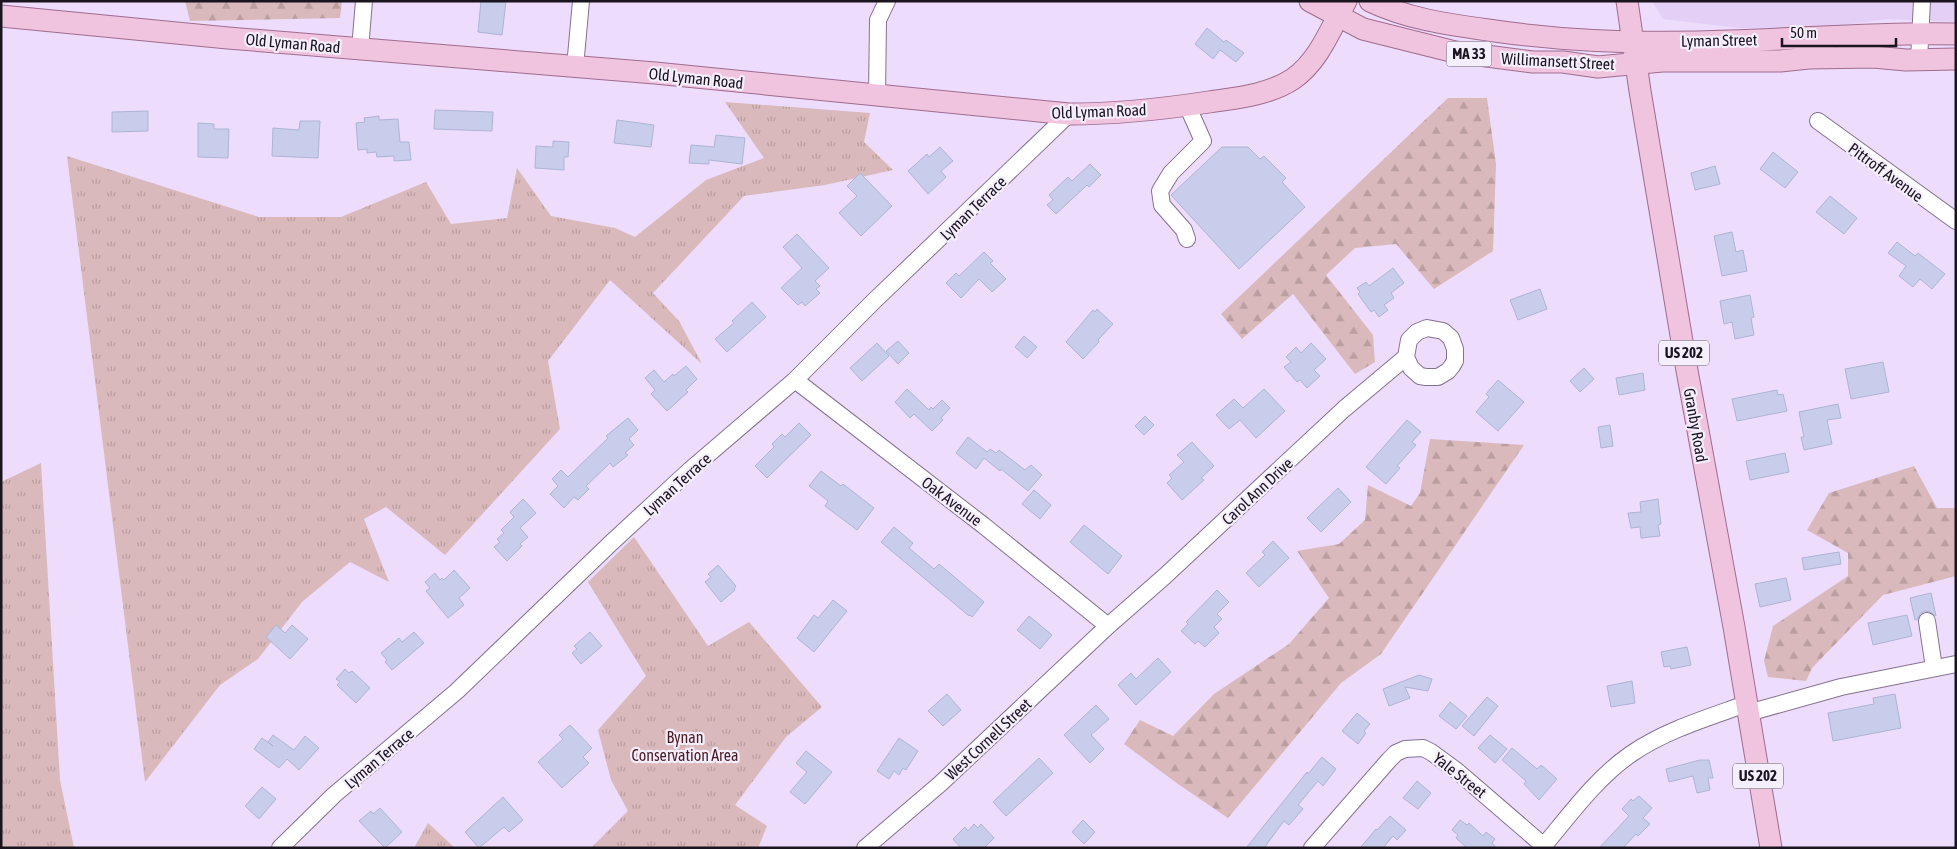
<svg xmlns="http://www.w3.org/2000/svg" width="1957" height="849" viewBox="0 0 1957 849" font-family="'Asap Condensed',sans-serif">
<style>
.built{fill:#e4cff6}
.forest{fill:url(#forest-firs)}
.park{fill:url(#park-tufts)}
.building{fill:#c7cdea;stroke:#aeb4d5}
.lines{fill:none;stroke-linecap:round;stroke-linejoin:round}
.minor-casing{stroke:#82728f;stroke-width:18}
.major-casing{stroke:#9f6c8e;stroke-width:23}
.minor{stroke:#fff;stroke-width:16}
.major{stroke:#f0c3df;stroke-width:21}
.labels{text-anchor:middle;stroke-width:4.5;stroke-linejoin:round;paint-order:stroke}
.shield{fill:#f5eefc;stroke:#5c5561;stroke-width:1}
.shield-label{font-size:15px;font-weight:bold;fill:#1a141f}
.street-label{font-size:16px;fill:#1a141f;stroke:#f5eefc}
.park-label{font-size:16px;fill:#4b1c23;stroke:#f5eefc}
</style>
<defs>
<pattern id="forest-firs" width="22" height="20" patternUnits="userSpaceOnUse" patternTransform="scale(1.25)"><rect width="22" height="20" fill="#d9b9bb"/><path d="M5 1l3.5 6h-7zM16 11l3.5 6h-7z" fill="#ba9ea0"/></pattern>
<pattern id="park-tufts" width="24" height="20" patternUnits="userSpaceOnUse" patternTransform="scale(1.25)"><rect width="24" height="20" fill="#d9b9bb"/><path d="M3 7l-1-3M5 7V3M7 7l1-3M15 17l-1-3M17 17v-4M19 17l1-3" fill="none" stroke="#ba9ea0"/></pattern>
</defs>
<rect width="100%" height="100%" fill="#eedcfd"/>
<path class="built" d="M 1652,1 L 1956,1 L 1956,22 L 1887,19 L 1817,29 L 1739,28 L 1663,19 Z"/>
<path class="forest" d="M 185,1 L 342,1 L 340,18 L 190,21 Z
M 1448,98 L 1487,98 L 1496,164 L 1493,251 L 1434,289 L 1396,244 L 1355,248 L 1326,275 L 1373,335 L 1375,362 L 1355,374 L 1293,294 L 1242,339 L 1221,314 Z
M 1430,439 L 1524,445 L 1381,654 L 1341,683 L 1228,818 L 1178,784 L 1124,744 L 1140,720 L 1173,736 L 1214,694 L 1289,644 L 1329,598 L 1297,551 L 1339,544 L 1365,520 L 1368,485 L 1411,506 L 1420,493 Z
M 1914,466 L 1937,508 L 1956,508 L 1956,576 L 1883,595 L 1812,668 L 1806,681 L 1768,677 L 1764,661 L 1773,626 L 1848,576 L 1848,553 L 1807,530 L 1829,493 Z"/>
<path class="park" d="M 725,102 L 870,113 L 864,142 L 893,170 L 825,185 L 744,196 L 653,293 L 679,321 L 702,364 L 610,280 L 548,361 L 560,429 L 445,555 L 386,507 L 364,519 L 389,582 L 350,562 L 302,602 L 258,659 L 220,685 L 145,782 L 67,156 L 259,217 L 341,217 L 426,182 L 451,224 L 507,218 L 517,168 L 551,216 L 615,228 L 635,237 L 706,180 L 764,158 Z
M 41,463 L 60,780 L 74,848 L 1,848 L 1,482 Z
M 634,537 L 708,646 L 749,622 L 822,707 L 786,737 L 735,805 L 767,826 L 758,848 L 591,848 L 628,811 L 611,780 L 598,730 L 646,676 L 588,582 Z
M 428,823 L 455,848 L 414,848 Z"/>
<path class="building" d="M 481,1 L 506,1 L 502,35 L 478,32 Z
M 1207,28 L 1224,42 L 1226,40 L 1244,53 L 1236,62 L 1220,50 L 1213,59 L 1195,44 Z
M 435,110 L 493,112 L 492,131 L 434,129 Z
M 148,111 L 148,131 L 112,132 L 112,112 Z
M 379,116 L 379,120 L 398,119 L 400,142 L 409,142 L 411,160 L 394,161 L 394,156 L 377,157 L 376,152 L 367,153 L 367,149 L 358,150 L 356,123 L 365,122 L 364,118 Z
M 617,120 L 654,125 L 651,147 L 614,143 Z
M 300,121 L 320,121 L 318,158 L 272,156 L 273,128 L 299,130 Z
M 198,123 L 214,124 L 214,129 L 229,129 L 228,158 L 198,157 Z
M 716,135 L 745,138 L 742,164 L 709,160 L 709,164 L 689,163 L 691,145 L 714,147 Z
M 553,141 L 569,142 L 568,157 L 564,157 L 564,170 L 535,168 L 536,146 L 553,147 Z
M 940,147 L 953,161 L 941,171 L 946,177 L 928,194 L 908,171 L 927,154 L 929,157 Z
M 1222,147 L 1248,147 L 1260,159 L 1264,156 L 1286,178 L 1282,182 L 1305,207 L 1239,269 L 1171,195 Z
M 1773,152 L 1798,172 L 1785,188 L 1760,169 Z
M 1090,164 L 1101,175 L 1089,187 L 1087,185 L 1056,214 L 1047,205 L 1053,200 L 1049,195 L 1068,177 L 1072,181 Z
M 1715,166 L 1720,184 L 1695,190 L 1691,173 Z
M 860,173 L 892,206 L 861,236 L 839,213 L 857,196 L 847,186 Z
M 1830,196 L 1857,218 L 1844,234 L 1816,212 Z
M 1732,232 L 1736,252 L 1743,250 L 1747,271 L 1722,276 L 1714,236 Z
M 797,234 L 829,268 L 815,281 L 820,286 L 816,289 L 820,293 L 805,306 L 802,302 L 798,305 L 781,288 L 802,268 L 783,247 Z
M 1897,242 L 1915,256 L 1918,253 L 1945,274 L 1932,289 L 1920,279 L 1913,287 L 1899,276 L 1906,266 L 1888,253 Z
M 984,252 L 993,261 L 990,263 L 1006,279 L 992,292 L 979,279 L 961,298 L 946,283 L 956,273 L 959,276 Z
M 1393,268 L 1404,283 L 1391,293 L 1394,298 L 1384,305 L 1388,310 L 1379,317 L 1374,310 L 1371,312 L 1358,294 L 1360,292 L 1357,288 L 1366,282 L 1369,286 Z
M 1540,289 L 1547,309 L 1518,320 L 1510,300 Z
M 1750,295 L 1754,317 L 1751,318 L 1754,335 L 1735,339 L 1732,322 L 1724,324 L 1720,301 Z
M 752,302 L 766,317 L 727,352 L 715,339 L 734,323 L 732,321 Z
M 1097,309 L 1113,324 L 1098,340 L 1099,342 L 1083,359 L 1066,342 L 1093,310 L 1095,312 Z
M 1024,336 L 1037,347 L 1027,358 L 1015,347 Z
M 898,341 L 909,353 L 898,364 L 886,351 Z
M 877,343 L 889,356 L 862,381 L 850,368 Z
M 1311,343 L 1326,359 L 1314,370 L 1320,376 L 1307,388 L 1300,380 L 1297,382 L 1284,367 L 1291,362 L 1286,357 L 1296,347 L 1301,353 Z
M 1883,362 L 1889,392 L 1851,399 L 1845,369 Z
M 686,366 L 697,379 L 686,390 L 688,392 L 667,411 L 651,394 L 655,390 L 645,378 L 654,370 L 664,382 L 673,374 L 674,376 Z
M 1584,368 L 1594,379 L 1580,392 L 1570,381 Z
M 1643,373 L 1645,390 L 1619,395 L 1616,378 Z
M 1498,380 L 1524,402 L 1498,431 L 1476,412 L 1489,397 L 1486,394 Z
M 907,389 L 929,410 L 931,407 L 933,409 L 942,400 L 950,408 L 941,418 L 943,420 L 932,431 L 914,414 L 910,418 L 895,402 Z
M 1264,389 L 1285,411 L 1256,438 L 1240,420 L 1229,429 L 1216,415 L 1234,399 L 1243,408 Z
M 1777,390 L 1778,395 L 1783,394 L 1787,411 L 1737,421 L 1732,399 Z
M 1838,404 L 1841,418 L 1827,420 L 1832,444 L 1804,450 L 1801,437 L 1804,437 L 1799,412 Z
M 1145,416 L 1154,425 L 1144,435 L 1135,426 Z
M 628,418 L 638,430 L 629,439 L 634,445 L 625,453 L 628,455 L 613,467 L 610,463 L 586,486 L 589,489 L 578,500 L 574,497 L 564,508 L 550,494 L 558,486 L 552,479 L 561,470 L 568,477 L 608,438 L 606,436 Z
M 1407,420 L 1421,432 L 1412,442 L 1416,445 L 1397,466 L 1400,468 L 1386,484 L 1366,467 Z
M 799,423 L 811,435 L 767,478 L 755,466 L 774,447 L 772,444 L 782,434 L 785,437 Z
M 1610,425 L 1613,446 L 1601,448 L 1598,427 Z
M 968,437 L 987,452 L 990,449 L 996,453 L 999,450 L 1025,470 L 1031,465 L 1042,475 L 1028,491 L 1001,469 L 1000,471 L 984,458 L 976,469 L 956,453 Z
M 1192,442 L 1214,466 L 1201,478 L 1204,480 L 1182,500 L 1167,483 L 1172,478 L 1169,475 L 1184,462 L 1177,455 Z
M 1785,453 L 1789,472 L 1750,480 L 1746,461 Z
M 821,471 L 841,486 L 843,484 L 874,508 L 857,530 L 825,506 L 828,501 L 809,486 Z
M 1338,488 L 1351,502 L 1321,532 L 1307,518 Z
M 1034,490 L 1051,505 L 1040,519 L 1022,504 Z
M 523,499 L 536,513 L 520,528 L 528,537 L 520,544 L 522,546 L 507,561 L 494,547 L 500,542 L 497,539 L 504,533 L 501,530 L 514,517 L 510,512 Z
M 1658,499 L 1661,524 L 1658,525 L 1660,536 L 1641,538 L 1640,527 L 1631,528 L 1628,513 L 1641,512 L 1640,502 Z
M 1084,525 L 1122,556 L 1108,574 L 1070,542 Z
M 894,527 L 913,543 L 909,548 L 934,569 L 939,564 L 984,602 L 972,617 L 970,615 L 969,616 L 881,542 Z
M 1273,541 L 1289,558 L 1259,587 L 1246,573 L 1265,555 L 1262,552 Z
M 1839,552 L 1841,564 L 1804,570 L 1802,558 Z
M 718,565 L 736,586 L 734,589 L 735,590 L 721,602 L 705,582 L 711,577 L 708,574 Z
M 454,570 L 470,588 L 459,598 L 464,605 L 448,618 L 426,591 L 430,588 L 425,582 L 435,573 L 440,580 L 442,578 L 444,580 Z
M 1786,578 L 1791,600 L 1760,607 L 1755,584 Z
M 1217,590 L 1229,602 L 1217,614 L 1222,619 L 1214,627 L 1219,633 L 1205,647 L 1198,641 L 1195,644 L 1181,631 L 1188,624 L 1186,622 Z
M 1931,593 L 1936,616 L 1930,612 L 1925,611 L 1920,614 L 1917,620 L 1915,620 L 1910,598 Z
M 833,600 L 847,611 L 814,652 L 797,638 L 814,615 L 818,618 Z
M 1907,615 L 1912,636 L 1873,645 L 1868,623 Z
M 1029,616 L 1052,635 L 1040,649 L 1017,630 Z
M 276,625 L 285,633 L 292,625 L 308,639 L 290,659 L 266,637 Z
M 414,632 L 424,643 L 392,670 L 385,662 L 387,660 L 381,653 L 399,638 L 402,642 Z
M 590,632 L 602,646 L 581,664 L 572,653 L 577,649 L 574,646 Z
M 1687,647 L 1691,665 L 1671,669 L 1670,666 L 1664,667 L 1661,652 Z
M 1158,658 L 1171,672 L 1136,705 L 1118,685 L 1131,673 L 1136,679 Z
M 345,669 L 349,673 L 352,671 L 370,688 L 356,703 L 337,685 L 340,682 L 336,679 Z
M 1419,675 L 1432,679 L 1428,691 L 1405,687 L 1410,698 L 1389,706 L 1383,689 Z
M 1632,681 L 1635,703 L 1611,707 L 1607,686 Z
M 947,694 L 961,710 L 943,726 L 928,711 Z
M 1895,694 L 1901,728 L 1833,741 L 1828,713 L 1874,704 L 1873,698 Z
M 1487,697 L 1498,706 L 1474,736 L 1462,726 Z
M 1450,702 L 1467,716 L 1456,729 L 1439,716 Z
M 1096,705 L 1109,719 L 1091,735 L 1104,749 L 1090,763 L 1064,735 Z
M 1357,713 L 1370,724 L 1364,731 L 1366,733 L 1358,744 L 1342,731 Z
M 570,725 L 592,748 L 583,757 L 589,763 L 562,788 L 538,762 L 563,739 L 559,735 Z
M 273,735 L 294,750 L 305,736 L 319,748 L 299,770 L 287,759 L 279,768 L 254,749 L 262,738 L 273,746 L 268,742 Z
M 1490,735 L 1507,749 L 1495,763 L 1478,748 Z
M 899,738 L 918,751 L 906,770 L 903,768 L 899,775 L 894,771 L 889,779 L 877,771 Z
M 1512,748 L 1537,769 L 1541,765 L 1557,779 L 1539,800 L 1524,784 L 1526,781 L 1502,760 Z
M 806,751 L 832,772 L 805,804 L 790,792 L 807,772 L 796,763 Z
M 1322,757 L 1336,769 L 1323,786 L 1318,781 L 1298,805 L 1303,809 L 1289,825 L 1284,821 L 1264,848 L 1246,848 L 1307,772 L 1308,774 Z
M 1039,758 L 1053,773 L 1006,816 L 993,802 Z
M 1700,760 L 1709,760 L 1713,778 L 1708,778 L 1710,790 L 1697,793 L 1693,776 L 1669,782 L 1666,769 Z
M 1417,781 L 1431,793 L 1418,809 L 1403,798 Z
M 262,787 L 276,799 L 259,819 L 245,806 Z
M 1639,796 L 1652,808 L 1643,818 L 1650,824 L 1638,836 L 1636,834 L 1623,848 L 1599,848 L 1629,816 L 1622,809 L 1631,799 L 1633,801 Z
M 503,797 L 523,820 L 509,832 L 504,827 L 479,848 L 465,832 Z
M 380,808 L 402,832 L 385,848 L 359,821 L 371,811 L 373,814 Z
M 1390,816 L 1406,830 L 1397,840 L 1393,836 L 1383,848 L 1360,848 L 1376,829 L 1377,830 Z
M 1083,820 L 1095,832 L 1084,844 L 1072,832 Z
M 1460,820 L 1467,825 L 1469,823 L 1483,836 L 1486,832 L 1495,839 L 1492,843 L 1497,848 L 1467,848 L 1456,838 L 1458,835 L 1452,830 Z
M 974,824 L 978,828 L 981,824 L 994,838 L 984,848 L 961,848 L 953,839 L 965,827 L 968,831 Z"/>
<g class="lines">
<defs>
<path id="minor" d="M 360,49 L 364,1
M 1919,60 L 1922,1
M 575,67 L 581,1
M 877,96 L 878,20 L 887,1
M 1187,105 L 1203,141 L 1171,173 L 1160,191 L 1162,205 L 1184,230 L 1187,239
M 1818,121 L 1956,221
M 795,380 L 983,525 L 1108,626
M 1927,621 L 1934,668
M 1748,713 L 1841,687 L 1956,664
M 280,848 L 334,795 L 457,691 L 611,543 L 690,470 L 795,380 L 874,301 L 1069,114
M 865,848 L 940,784 L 1108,626 L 1165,576 L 1344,409 L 1406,357 L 1409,340 L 1417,332 L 1427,328 L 1443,331 L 1451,338 L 1455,349 L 1455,361 L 1452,366 L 1448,371 L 1438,377 L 1426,377 L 1420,376 L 1411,368 L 1406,357
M 1312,848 L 1389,760 L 1396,753 L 1405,749 L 1423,748 L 1431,752 L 1457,771 L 1544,846
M 1542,848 C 1569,816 1596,778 1631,754 C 1666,730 1707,718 1746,704"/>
<path id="major" d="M 1310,1 L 1363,29 L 1455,52 L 1533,62 L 1563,62 L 1598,67 L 1662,61 L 1780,61 L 1809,58 L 1873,57 L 1906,60 L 1956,59
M 1370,1 C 1410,20 1452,25 1495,31 C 1572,42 1651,44 1729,41 C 1805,39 1880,32 1956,34
M 1627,1 L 1640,91 L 1686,365 L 1734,627 L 1771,848
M 1,16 L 228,38 L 655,73 L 1069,114 C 1116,114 1163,109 1209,102 C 1236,98 1269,95 1293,79 C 1319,61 1331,28 1346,1"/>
</defs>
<use href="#minor" class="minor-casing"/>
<use href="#major" class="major-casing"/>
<use href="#minor" class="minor"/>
<use href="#major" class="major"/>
</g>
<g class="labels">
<g class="shield">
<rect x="1446.5" y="41.5" width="45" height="25" rx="4"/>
<rect x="1659" y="340.5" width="50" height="25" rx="4"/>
<rect x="1733" y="763.5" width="50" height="25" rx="4"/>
</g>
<g class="shield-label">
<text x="1469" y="59">MA 33</text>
<text x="1684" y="358">US 202</text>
<text x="1758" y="781">US 202</text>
</g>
<g class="street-label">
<text transform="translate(1719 40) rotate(-1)" y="6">Lyman Street</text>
<text transform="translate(293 43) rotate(5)" y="6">Old Lyman Road</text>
<text transform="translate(1558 61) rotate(3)" y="6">Willimansett Street</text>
<text transform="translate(696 78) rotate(6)" y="6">Old Lyman Road</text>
<text transform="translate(1099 111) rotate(-2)" y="6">Old Lyman Road</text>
<text transform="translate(1886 172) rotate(36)" y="6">Pittroff Avenue</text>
<text transform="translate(973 208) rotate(-44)" y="6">Lyman Terrace</text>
<text transform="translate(1696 425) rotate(80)" y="6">Granby Road</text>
<text transform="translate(677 484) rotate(-42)" y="6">Lyman Terrace</text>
<text transform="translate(1257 491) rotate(-43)" y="6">Carol Ann Drive</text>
<text transform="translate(952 501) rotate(37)" y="6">Oak Avenue</text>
<text transform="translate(988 739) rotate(-43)" y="6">West Cornell Street</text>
<text transform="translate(379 758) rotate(-40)" y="6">Lyman Terrace</text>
<text transform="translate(1460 775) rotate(38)" y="6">Yale Street</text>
</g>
<g class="park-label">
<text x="685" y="743">Bynan<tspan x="685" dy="18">Conservation Area</tspan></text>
</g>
</g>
<rect width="1957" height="849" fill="none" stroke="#1a141f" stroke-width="5"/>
<path d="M1782 38v8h114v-8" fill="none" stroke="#1a141f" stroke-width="2.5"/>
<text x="1790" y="38" font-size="15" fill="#1a141f" stroke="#f5eefc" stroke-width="4" paint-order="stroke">50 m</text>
</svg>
